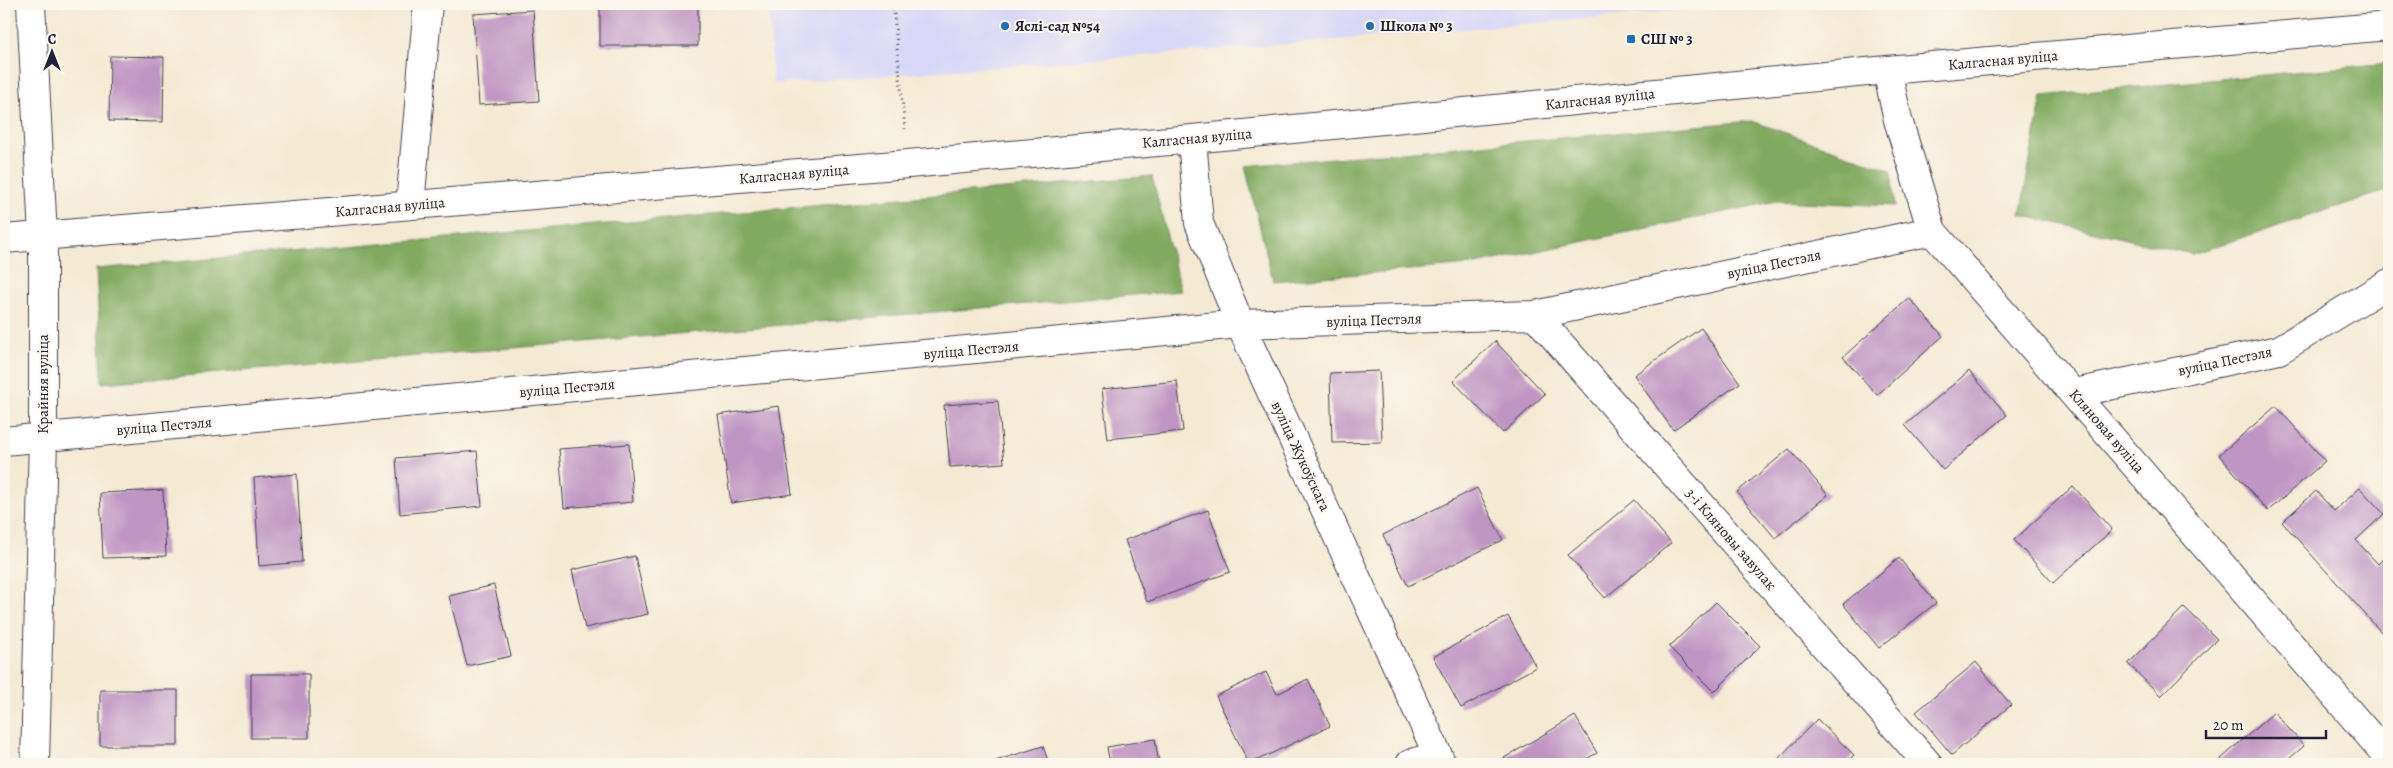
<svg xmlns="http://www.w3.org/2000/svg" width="2393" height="768" viewBox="0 0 2393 768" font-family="Alegreya,serif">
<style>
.built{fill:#d8d7f8}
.forest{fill:#81aa60;stroke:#52664e}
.building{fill:#bf95c3}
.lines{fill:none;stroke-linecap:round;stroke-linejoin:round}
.minor-casing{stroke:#424052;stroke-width:30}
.path{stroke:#424052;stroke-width:3;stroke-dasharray:1 4;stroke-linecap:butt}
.minor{stroke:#fff;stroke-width:28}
.poi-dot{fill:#1f6fb2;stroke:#fbf7ec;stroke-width:2}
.labels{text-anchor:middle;stroke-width:4;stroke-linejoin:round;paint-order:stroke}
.poi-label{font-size:15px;font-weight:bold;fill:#22223b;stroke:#fbf7ec;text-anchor:start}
.street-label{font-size:15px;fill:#22223b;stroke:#fbf7ec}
</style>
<rect width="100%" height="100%" fill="#fbf7ec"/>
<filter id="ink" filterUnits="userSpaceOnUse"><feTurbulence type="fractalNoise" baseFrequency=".02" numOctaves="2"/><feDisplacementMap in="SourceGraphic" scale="10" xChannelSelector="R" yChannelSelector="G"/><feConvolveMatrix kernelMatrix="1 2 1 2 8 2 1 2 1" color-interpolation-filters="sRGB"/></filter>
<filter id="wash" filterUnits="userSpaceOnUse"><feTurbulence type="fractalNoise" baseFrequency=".0096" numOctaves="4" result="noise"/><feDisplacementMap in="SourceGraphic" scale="20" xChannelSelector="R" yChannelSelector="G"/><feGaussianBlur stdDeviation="1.12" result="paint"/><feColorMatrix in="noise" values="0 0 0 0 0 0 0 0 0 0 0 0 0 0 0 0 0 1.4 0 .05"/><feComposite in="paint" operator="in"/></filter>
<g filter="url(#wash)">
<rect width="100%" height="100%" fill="#f4ead4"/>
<path class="built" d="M 769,4 L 1757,4 L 1243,48 L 773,84 Z"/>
<path class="forest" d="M 2389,63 L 2389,190 L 2192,254 L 2020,215 L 2042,96 Z
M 1752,121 L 1891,170 L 1895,206 L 1777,201 L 1471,265 L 1273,281 L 1245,166 Z
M 1152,176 L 1181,291 L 102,383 L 96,269 Z"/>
<g id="blocks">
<path class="building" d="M 600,4 L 698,4 L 698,46 L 600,46 Z
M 533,10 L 539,101 L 479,105 L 473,14 Z
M 110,56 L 164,57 L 163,122 L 109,121 Z
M 1909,298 L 1943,336 L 1877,395 L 1843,357 Z
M 1701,328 L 1740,383 L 1673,430 L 1634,375 Z
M 1495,341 L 1545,394 L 1503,433 L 1453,381 Z
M 1379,371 L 1382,442 L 1332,443 L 1330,373 Z
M 1969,371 L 2007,415 L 1943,470 L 1905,425 Z
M 1177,381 L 1183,431 L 1108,439 L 1102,389 Z
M 998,401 L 1004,463 L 950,467 L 944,405 Z
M 779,406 L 792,494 L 731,503 L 718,415 Z
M 2276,406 L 2325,461 L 2268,511 L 2219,455 Z
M 629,444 L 633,502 L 564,508 L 559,449 Z
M 1789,449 L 1828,495 L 1775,538 L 1737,492 Z
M 477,451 L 482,506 L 400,514 L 396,458 Z
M 297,474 L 302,562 L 259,566 L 254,478 Z
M 2073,486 L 2112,530 L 2053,583 L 2014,540 Z
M 1477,488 L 1503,540 L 1408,586 L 1383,535 Z
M 2360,488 L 2384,514 L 2356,540 L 2378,564 L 2389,553 L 2389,626 L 2382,633 L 2282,522 L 2316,491 L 2334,511 Z
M 163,490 L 166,556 L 103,558 L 100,493 Z
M 1634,500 L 1671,543 L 1605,598 L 1568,555 Z
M 1208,510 L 1230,572 L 1147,602 L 1125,540 Z
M 635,556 L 648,614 L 585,628 L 572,570 Z
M 1899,558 L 1936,603 L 1879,648 L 1843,604 Z
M 494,585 L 511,656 L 467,666 L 449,596 Z
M 1716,602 L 1760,646 L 1714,692 L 1669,647 Z
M 2184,607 L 2217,639 L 2161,696 L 2128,664 Z
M 1508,616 L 1536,667 L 1461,708 L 1433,657 Z
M 1976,662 L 2011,705 L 1952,755 L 1916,712 Z
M 1266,672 L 1277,694 L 1308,679 L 1330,726 L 1249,764 L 1216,696 Z
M 251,674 L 309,674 L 309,738 L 251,738 Z
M 100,690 L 178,690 L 178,746 L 100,746 Z
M 2274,712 L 2304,746 L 2283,764 L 2226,764 L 2221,759 Z
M 1575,716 L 1597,753 L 1577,764 L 1508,764 L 1504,758 Z
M 1817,719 L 1854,755 L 1844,764 L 1773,764 Z
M 1155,739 L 1159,764 L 1110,764 L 1107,747 Z
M 1043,746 L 1049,764 L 989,764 L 989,763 Z"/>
</g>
</g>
<g filter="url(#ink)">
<use href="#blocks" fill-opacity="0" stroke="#424052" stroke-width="1"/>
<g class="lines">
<defs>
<path id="minor" d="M 31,4 L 43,236 L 43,437 L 35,764
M 1887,70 L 1898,120 L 1932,231 L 2389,758
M 1192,139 L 1199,223 L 1240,324 L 1442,764
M 410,205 L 428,4
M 4,239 L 908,164 L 1192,139 L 1887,70 L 2389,26
M 1535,315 L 1928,764
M 2075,393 L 2279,350 L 2389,283
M 4,441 L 1240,324 L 1535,315 L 1932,231
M 1410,764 L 1437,755"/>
</defs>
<use href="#minor" class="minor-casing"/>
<path class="path" d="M 893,4 L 905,129"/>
<use href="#minor" class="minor"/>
</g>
</g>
<g class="poi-dot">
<circle cx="1005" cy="26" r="5"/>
<circle cx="1370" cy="26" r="5"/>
<rect x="1626" y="34" width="10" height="10" rx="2.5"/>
</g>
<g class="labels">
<g class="poi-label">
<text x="1015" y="31">Яслі-сад №54</text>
<text x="1380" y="31">Школа № 3</text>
<text x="1641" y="44">СШ № 3</text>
</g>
<g class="street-label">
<text transform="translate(2003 60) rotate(-5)" y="5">Калгасная вуліца</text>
<text transform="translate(1600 99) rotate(-6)" y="5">Калгасная вуліца</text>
<text transform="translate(1197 138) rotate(-5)" y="5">Калгасная вуліца</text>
<text transform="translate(794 174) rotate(-5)" y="5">Калгасная вуліца</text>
<text transform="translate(390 207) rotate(-5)" y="5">Калгасная вуліца</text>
<text transform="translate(1774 264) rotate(-12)" y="5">вуліца Пестэля</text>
<text transform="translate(1374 320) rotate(-2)" y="5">вуліца Пестэля</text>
<text transform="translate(971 350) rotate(-5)" y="5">вуліца Пестэля</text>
<text transform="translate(2225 361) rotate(-12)" y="5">вуліца Пестэля</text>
<text transform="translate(43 384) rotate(-90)" y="5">Крайняя вуліца</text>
<text transform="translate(567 388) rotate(-5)" y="5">вуліца Пестэля</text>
<text transform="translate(164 426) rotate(-5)" y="5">вуліца Пестэля</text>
<text transform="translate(2107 431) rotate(49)" y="5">Кляновая вуліца</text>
<text transform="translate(1301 456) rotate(65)" y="5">вуліца Жукоўскага</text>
<text transform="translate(1731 539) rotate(49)" y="5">3-і Кляновы завулак</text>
</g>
</g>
<rect width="2393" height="768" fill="none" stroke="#fbf7ec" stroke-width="20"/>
<g transform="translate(52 52)" stroke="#fbf7ec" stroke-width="4" paint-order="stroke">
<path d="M0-4L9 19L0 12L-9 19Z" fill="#22223b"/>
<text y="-8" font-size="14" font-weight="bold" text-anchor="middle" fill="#22223b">С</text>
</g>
<path d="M2206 730v8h120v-8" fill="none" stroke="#22223b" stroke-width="2.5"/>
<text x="2213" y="730" font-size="15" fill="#22223b" stroke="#fbf7ec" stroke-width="4" paint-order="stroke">20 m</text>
</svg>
